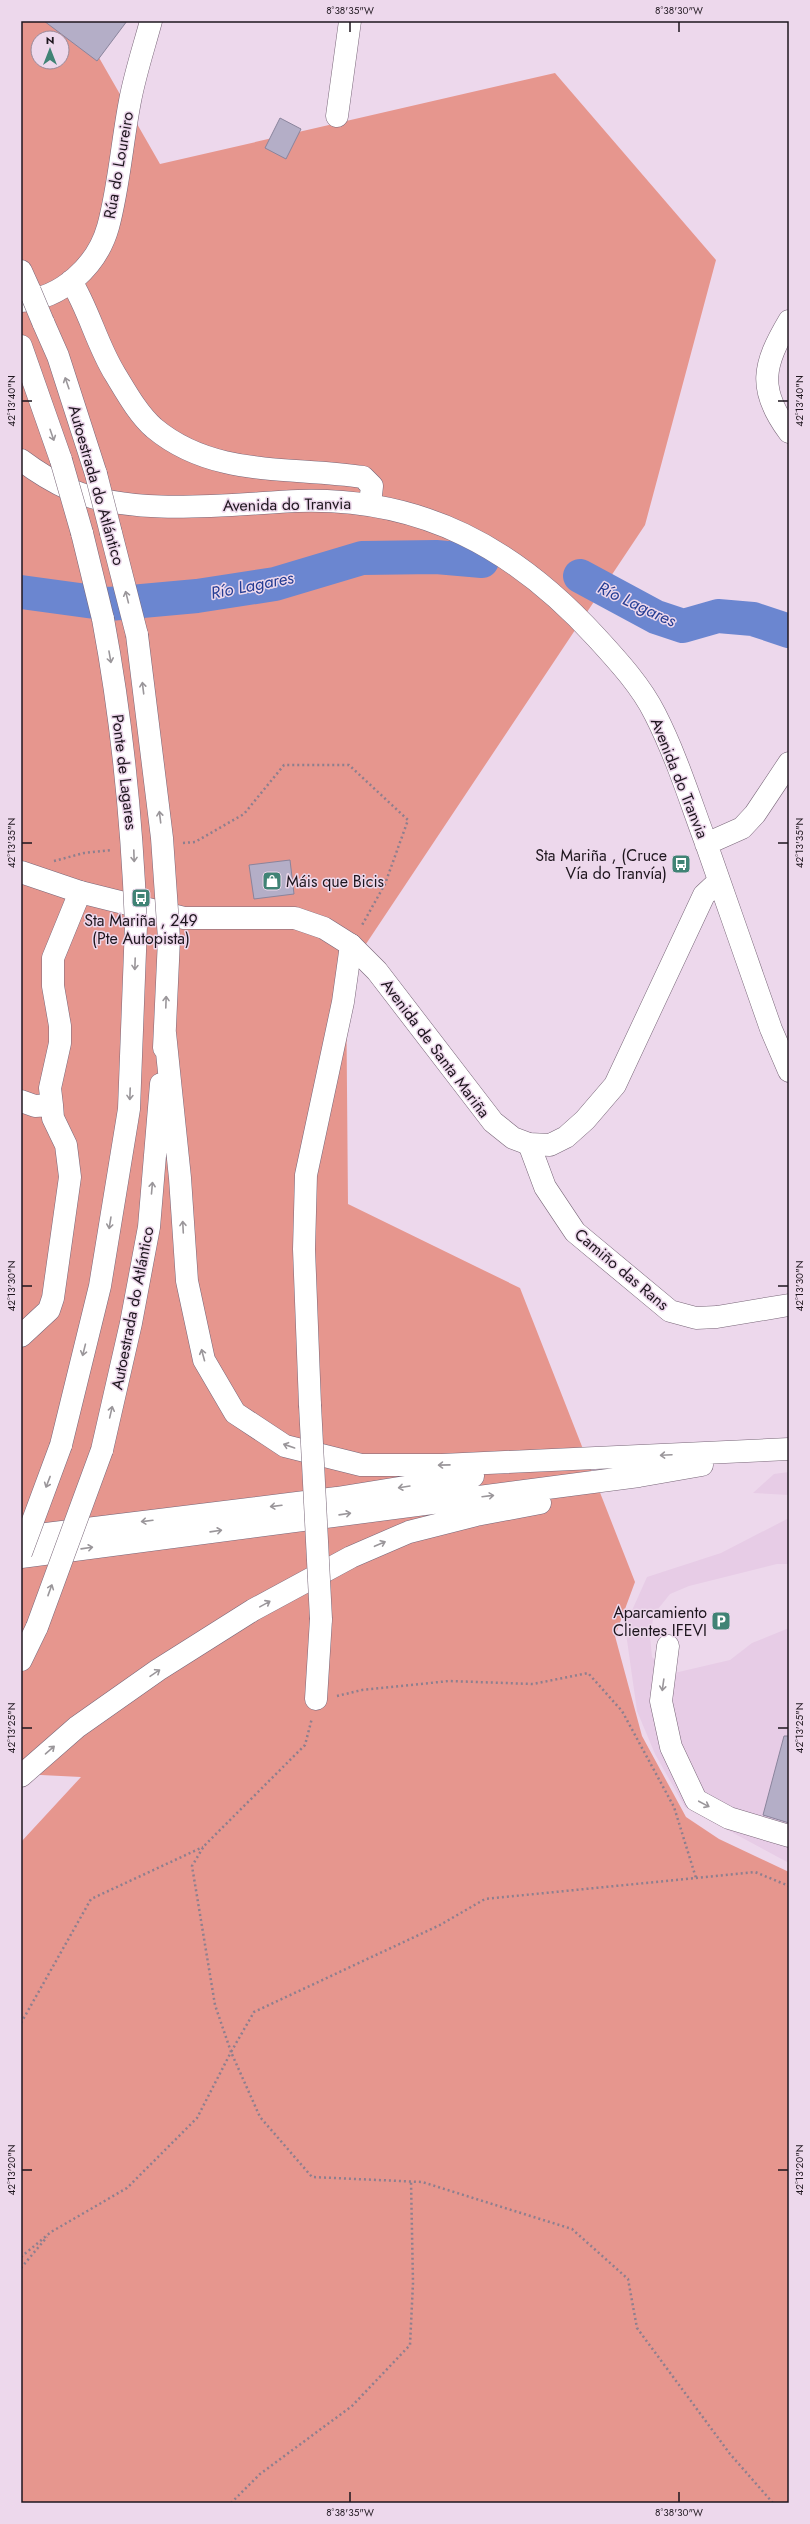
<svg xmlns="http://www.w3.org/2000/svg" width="810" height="2524" viewBox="0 0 810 2524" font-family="Jost,sans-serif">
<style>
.built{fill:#e7cce6}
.green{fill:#e6968e;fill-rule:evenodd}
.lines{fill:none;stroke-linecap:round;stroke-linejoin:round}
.river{stroke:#6b86d0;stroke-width:34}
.building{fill:#b4aec7;stroke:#8a849c}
.minor-casing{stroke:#786678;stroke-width:23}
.major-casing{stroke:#786678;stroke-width:23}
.highway-casing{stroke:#786678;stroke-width:23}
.path{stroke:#8e7f8e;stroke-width:2.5;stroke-dasharray:2 3;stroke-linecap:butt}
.minor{stroke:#fff;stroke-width:22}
.major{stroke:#fff;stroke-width:22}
.highway{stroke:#fff;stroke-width:22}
.minor-bridge-casing{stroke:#786678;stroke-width:23;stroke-linecap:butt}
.highway-bridge-casing{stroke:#786678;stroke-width:23;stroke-linecap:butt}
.minor-bridge{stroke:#fff;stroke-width:22}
.highway-bridge{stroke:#fff;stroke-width:22}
.oneway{stroke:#9a969a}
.ticks{fill:none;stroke:#1e161e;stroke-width:1.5}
.labels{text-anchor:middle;stroke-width:3;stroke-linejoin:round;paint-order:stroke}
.street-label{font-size:16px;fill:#1e161e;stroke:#edd8ec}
.poi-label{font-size:16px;fill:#1e161e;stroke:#edd8ec;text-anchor:end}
.water-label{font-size:17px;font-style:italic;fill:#253d93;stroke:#edd8ec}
.neatline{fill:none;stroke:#1e161e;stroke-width:1.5}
.ticks-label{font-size:10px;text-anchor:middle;fill:#1e161e}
</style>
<rect width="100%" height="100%" fill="#edd8ec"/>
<path class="built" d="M 789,1472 L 789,1495 L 753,1493 L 774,1474 Z
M 789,1518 L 789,1564 L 777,1564 L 689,1586 L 670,1594 L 654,1614 L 650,1636 L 652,1657 L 670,1674 L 730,1660 L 752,1643 L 789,1628 L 789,1863 L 685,1807 L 655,1754 L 637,1711 L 625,1626 L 647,1577 L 721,1553 Z"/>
<path class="green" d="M 21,21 L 78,21 L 160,164 L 555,73 L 716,260 L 645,525 L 346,974 L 348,1204 L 520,1288 L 635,1582 L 615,1636 L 642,1736 L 686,1817 L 719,1839 L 789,1872 L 789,2503 L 21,2503 L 21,1842 L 81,1777 L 21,1774 ZM 38,38 L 62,38 L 62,62 L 38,62 Z"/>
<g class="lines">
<path class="river" d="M 580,576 L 656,617 L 683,626 L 718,616 L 753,619 L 789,631
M 21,592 L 109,604 L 197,596 L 275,584 L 362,558 L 436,557 L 482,561"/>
</g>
<path class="building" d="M 44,21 L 127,21 L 97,61 Z
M 280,118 L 301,129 L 286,159 L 265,148 Z
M 290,860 L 294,894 L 254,899 L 249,865 Z
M 784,1736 L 789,1736 L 789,1823 L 763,1815 Z"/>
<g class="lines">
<defs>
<path id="minor" d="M 337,116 L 350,21
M 71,281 C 89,310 97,345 115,374 C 126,392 138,414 154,428 C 214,478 290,466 363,477 L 372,486 L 370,504
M 21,301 C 61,299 97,266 108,227 C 119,187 122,142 130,101 C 135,74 144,47 151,21
M 21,1101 L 35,1106 L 52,1105
M 529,1144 L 545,1187 L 575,1232 L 670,1311 L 696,1318 L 717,1317 L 789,1305
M 21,1336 L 49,1310 L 53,1298 L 70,1177 L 66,1145 L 53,1118 L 52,1105 L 50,1088 L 60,1043 L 60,1026 L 53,986 L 53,958 L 80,892
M 310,1405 L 304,1249 L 306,1175 L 343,1002 L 351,945
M 668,1646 L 661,1701 L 671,1747 L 696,1800 L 729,1818 L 789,1836
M 316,1699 L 321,1619"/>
<path id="major" d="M 789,321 C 763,365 757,389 789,432
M 21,460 C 37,472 53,482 71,490 C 134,517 230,504 298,501 C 422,497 515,548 597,638 C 618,661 641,686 655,714 C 676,755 690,800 706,843 C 728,905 749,967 771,1029 L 789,1071
M 706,844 L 742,828 L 755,814 L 789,763
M 21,872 L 80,892 L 184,918 L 295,918 L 324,928 L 351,945 L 377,971 L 493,1122 L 513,1138 L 529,1144 L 550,1145 L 566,1137 L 585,1120 L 615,1085 L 704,895 L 719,881"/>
<path id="highway" d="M 21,271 L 30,291
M 43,322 L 58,356 L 96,474
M 21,346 L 61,460
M 82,533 L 103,619
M 111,533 L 137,635
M 165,1033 L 180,1178 L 187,1281 L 204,1360 L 235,1413 L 285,1446 L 361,1465 L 442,1465 L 789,1449
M 164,1048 L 169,939
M 61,1445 L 100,1286 L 129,1109 L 136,925
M 102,1450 L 131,1323 L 149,1227 L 161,1084
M 21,1537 L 337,1498 L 473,1476
M 21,1557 L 639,1476 L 702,1465
M 21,1660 L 37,1627
M 21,1776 L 77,1727 L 158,1670 L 253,1610 L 351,1557 L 409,1532 L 476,1515 L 540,1503"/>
</defs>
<use href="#minor" class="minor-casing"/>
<use href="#major" class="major-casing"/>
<use href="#highway" class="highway-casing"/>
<path class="path" d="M 183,843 L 195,842 L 244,814 L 284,765 L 349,765 L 408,820 L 385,884 L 361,927
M 54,861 L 84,853 L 112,850
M 337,1696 L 362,1690 L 449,1681 L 533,1684 L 588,1673 L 622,1711 L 674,1807 L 696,1878
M 21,2023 L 91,1899 L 203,1847
M 21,2257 L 51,2232 L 127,2188 L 197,2118 L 231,2052 L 215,2005 L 192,1866 L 204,1846 L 305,1745 L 312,1718
M 21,2268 L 47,2237
M 231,2503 L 260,2474 L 352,2406 L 410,2345 L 413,2283 L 411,2181
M 773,2503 L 730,2454 L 637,2328 L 628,2279 L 572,2229 L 422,2182 L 312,2177 L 260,2117 L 231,2052 L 254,2012 L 440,1925 L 485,1899 L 755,1872 L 789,1886"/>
<use href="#minor" class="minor"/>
<use href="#major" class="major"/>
<use href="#highway" class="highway"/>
<defs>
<path id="minor-bridge" d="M 310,1405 L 321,1619"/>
<path id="highway-bridge" d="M 30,291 L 43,322
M 61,460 L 82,533
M 96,474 L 111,533
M 103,619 C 122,720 132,822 136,925
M 137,635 L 162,838 L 169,939
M 21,1553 L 61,1445
M 37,1627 L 102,1450"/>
</defs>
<use href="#minor-bridge" class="minor-bridge-casing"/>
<use href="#highway-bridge" class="highway-bridge-casing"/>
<use href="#minor-bridge" class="minor-bridge"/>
<use href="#highway-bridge" class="highway-bridge"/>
</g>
<defs><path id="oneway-shaft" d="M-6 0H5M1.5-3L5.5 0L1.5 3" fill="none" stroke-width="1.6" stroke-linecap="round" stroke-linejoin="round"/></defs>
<g class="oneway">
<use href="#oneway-shaft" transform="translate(67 383) rotate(-109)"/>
<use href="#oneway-shaft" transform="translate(52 435) rotate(71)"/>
<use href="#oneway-shaft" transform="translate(127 597) rotate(-104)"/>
<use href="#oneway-shaft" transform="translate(110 657) rotate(80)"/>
<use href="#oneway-shaft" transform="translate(143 688) rotate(-97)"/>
<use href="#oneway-shaft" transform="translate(160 817) rotate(-97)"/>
<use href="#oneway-shaft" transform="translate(134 856) rotate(88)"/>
<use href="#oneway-shaft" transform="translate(135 964) rotate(92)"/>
<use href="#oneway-shaft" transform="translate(166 1002) rotate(-88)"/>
<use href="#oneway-shaft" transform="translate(130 1094) rotate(92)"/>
<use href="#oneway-shaft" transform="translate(152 1188) rotate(-85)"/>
<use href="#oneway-shaft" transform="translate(110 1223) rotate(99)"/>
<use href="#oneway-shaft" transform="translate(183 1227) rotate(-93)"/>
<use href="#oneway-shaft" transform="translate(84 1350) rotate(104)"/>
<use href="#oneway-shaft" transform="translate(203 1355) rotate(-105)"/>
<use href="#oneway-shaft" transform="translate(111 1412) rotate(-77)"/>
<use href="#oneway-shaft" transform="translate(289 1446) rotate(-161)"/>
<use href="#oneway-shaft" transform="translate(666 1455) rotate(177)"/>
<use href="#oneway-shaft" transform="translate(444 1465) rotate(179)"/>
<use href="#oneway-shaft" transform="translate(48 1482) rotate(111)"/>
<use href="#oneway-shaft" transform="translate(404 1487) rotate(171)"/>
<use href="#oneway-shaft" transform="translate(488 1496) rotate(-7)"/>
<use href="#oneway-shaft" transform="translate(276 1506) rotate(173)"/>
<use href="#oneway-shaft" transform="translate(345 1514) rotate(-8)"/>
<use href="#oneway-shaft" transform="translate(147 1521) rotate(173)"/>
<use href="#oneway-shaft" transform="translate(216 1531) rotate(-8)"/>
<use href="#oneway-shaft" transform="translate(380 1544) rotate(-23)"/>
<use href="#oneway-shaft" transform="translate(87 1548) rotate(-8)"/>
<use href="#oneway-shaft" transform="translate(50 1590) rotate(-70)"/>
<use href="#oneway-shaft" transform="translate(265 1604) rotate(-29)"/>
<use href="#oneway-shaft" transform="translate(155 1673) rotate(-34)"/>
<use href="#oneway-shaft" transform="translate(663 1685) rotate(98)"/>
<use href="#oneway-shaft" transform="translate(50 1750) rotate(-41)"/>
<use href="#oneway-shaft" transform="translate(704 1804) rotate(28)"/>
</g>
<path class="ticks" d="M 350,22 L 350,32M 679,22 L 679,32M 22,401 L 32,401M 778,401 L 788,401M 22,843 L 32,843M 778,843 L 788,843M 22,1286 L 32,1286M 778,1286 L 788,1286M 22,1728 L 32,1728M 778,1728 L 788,1728M 22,2170 L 32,2170M 778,2170 L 788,2170M 350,2492 L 350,2502M 679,2492 L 679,2502"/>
<defs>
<symbol id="bus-square" viewBox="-11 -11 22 22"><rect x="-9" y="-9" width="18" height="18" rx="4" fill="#408375" stroke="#edd8ec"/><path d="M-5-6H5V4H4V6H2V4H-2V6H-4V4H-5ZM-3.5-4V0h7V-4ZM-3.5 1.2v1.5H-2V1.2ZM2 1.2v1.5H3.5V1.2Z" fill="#fff"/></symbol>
<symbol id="shop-square" viewBox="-11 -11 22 22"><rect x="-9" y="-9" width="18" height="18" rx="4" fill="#408375" stroke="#edd8ec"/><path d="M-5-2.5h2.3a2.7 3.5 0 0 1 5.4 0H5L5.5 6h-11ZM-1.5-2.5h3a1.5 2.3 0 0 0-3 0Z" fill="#fff"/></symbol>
<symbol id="parking-square" viewBox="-11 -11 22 22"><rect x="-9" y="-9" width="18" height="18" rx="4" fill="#408375" stroke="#edd8ec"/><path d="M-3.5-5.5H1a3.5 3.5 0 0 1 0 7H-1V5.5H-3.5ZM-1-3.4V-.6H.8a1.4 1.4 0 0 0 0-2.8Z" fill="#fff"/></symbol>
</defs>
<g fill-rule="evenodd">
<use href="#bus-square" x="670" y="853" width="22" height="22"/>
<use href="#shop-square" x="261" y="870" width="22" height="22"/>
<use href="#bus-square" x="130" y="887" width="22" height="22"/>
<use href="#parking-square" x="710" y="1610" width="22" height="22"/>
</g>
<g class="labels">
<g class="street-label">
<text transform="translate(118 165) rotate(-80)" y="6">Rúa do Loureiro</text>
<text transform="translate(97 485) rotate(74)" y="6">Autoestrada do Atlántico</text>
<text transform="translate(287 504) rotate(-1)" y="6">Avenida do Tranvia</text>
<text transform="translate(125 772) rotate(83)" y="6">Ponte de Lagares</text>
<text transform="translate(680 778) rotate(68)" y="6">Avenida do Tranvia</text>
<text transform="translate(436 1048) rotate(53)" y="6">Avenida de Santa Mariña</text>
<text transform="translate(622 1269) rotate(40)" y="6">Camiño das Rans</text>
<text transform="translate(132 1308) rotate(-79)" y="6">Autoestrada do Atlántico</text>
</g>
<g class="poi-label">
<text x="667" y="861">Sta Mariña , (Cruce<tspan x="667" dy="18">Vía do Tranvía)</tspan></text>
<text x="286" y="887" text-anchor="start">Máis que Bicis</text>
<text x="141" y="926" text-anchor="middle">Sta Mariña , 249<tspan x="141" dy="18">(Pte Autopista)</tspan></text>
<text x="707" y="1618">Aparcamiento<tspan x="707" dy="18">Clientes IFEVI</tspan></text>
</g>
<g class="water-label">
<text transform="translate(252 585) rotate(-11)" y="6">Río Lagares</text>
<text transform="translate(637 604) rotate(25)" y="6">Río Lagares</text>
</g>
</g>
<rect width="810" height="2524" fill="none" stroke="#edd8ec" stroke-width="44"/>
<g transform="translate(50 50)"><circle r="19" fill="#edd8ec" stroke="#9a8a9a"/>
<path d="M0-3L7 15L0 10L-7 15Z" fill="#408375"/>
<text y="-6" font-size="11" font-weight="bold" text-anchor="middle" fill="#1e161e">N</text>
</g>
<rect x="22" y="22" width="766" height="2480" class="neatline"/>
<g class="ticks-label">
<text x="350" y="14">8°38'35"W</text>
<text x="679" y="14">8°38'30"W</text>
<text transform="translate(11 401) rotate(-90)" y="4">42°13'40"N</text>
<text transform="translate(799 401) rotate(-90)" y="4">42°13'40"N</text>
<text transform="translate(11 843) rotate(-90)" y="4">42°13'35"N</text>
<text transform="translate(799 843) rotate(-90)" y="4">42°13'35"N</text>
<text transform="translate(11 1286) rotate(-90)" y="4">42°13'30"N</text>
<text transform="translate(799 1286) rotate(-90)" y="4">42°13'30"N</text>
<text transform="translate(11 1728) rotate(-90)" y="4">42°13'25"N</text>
<text transform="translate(799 1728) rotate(-90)" y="4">42°13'25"N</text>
<text transform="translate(11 2170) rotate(-90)" y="4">42°13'20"N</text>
<text transform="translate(799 2170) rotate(-90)" y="4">42°13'20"N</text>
<text x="350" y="2516">8°38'35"W</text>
<text x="679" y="2516">8°38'30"W</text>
</g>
</svg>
